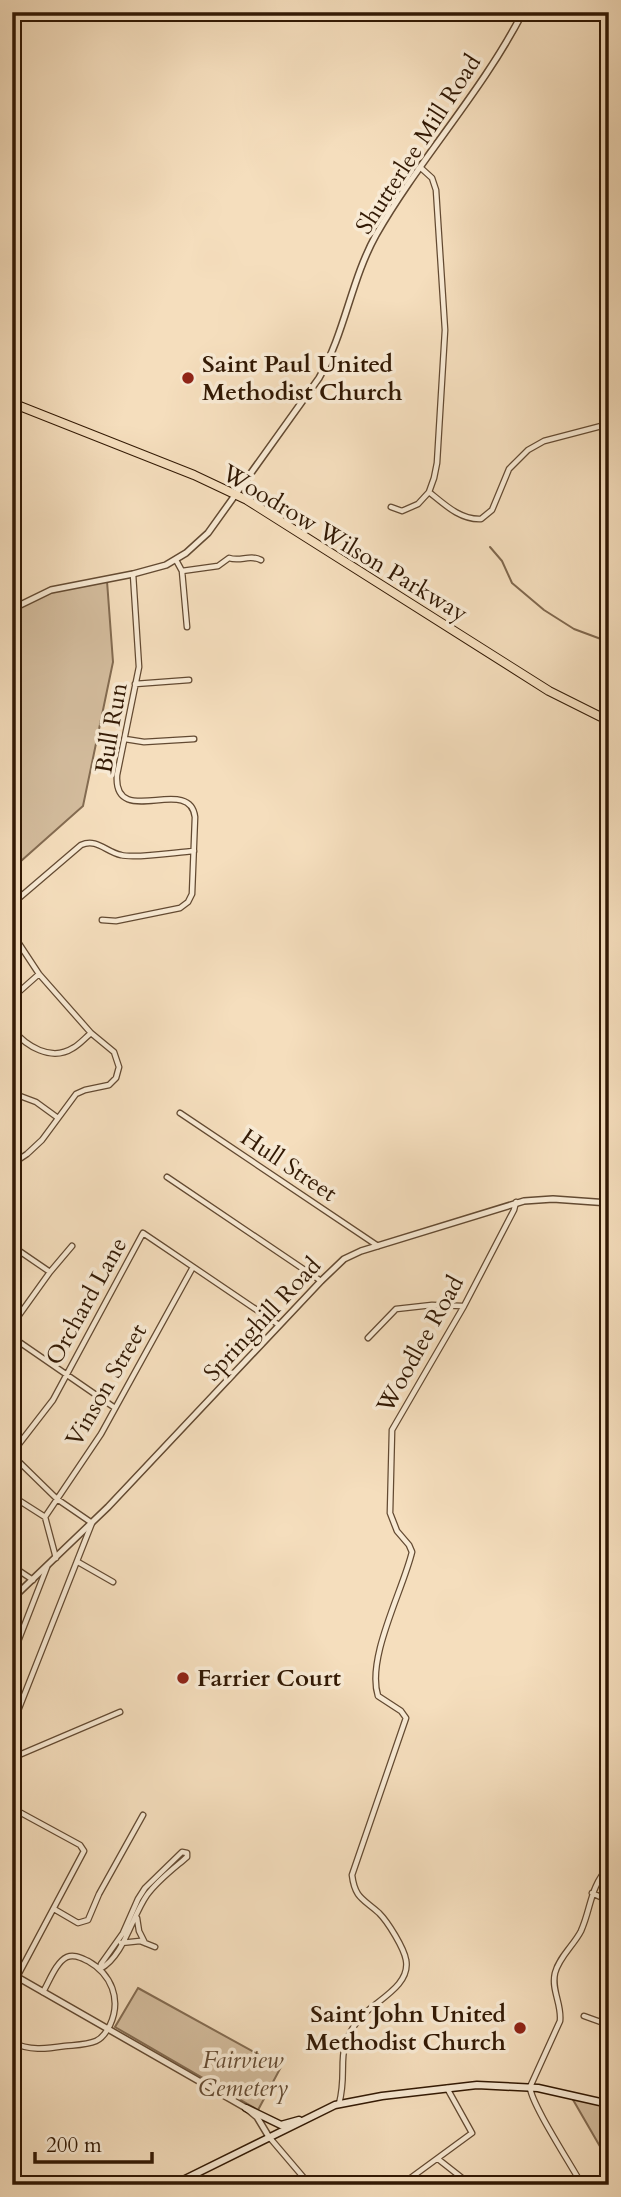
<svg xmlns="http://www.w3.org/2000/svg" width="621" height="2197" viewBox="0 0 621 2197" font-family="Cardo,serif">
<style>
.green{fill:#d4bd9e;stroke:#836b51;stroke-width:2}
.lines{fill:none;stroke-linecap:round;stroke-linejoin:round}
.stream{stroke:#7f674d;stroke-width:2}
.minor-casing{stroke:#634a32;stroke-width:7}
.tertiary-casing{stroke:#634a32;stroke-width:8}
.secondary-casing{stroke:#321904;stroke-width:9}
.trunk-casing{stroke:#321904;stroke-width:10}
.minor{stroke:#f8ead4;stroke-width:4.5}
.tertiary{stroke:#f8ead4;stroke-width:5}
.secondary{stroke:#f8ead4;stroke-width:6}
.trunk{stroke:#f5debd;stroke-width:8}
.poi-dot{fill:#8f2418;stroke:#f8ead4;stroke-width:2.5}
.labels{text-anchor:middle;stroke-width:7;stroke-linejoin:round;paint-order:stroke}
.street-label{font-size:24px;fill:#321904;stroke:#f8ead4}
.poi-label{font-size:24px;font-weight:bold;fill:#321904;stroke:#f8ead4;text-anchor:start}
.park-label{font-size:24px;font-style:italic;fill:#634a32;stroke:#f8ead4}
</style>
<rect width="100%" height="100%" fill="#f5debd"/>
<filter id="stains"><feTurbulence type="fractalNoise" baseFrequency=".00286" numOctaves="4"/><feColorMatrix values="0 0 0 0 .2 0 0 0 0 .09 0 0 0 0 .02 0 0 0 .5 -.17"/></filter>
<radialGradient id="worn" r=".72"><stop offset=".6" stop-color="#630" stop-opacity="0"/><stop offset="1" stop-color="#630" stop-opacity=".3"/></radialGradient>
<path class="green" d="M 107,581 L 113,662 L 83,806 L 12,869 L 12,611 L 54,591 Z
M 138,1988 L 281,2067 L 258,2110 L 115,2027 Z
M 572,2098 L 609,2107 L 609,2162 Z"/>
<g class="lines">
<path class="stream" d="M 490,547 L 502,561 L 512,583 L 544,610 L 574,629 L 609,642"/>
<defs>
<path id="minor" d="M 429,492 C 444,504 460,520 481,519 L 492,510 L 509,469 L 528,450 L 544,441 L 609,424
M 391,507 L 402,511 L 418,504 L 429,492 L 434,478 L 437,463 L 445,330 L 436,190 L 432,178 L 421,168
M 176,560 L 182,571 L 187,627
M 182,571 L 218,566 L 229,558 C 241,562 249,554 261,560
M 135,684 L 189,680
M 125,739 L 144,742 L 194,739
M 12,904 L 81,845 C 97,838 106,852 121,855 C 135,859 177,852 194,851
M 102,920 L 116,921 L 180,908 L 188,902 L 192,894 L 195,817 C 190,774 113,830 117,775 L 139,667 L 133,574
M 12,933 L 39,974 L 91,1033 L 114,1052 L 119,1067 L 116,1078 L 109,1085 L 85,1090 L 76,1094 L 42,1140 L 27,1154 L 12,1164
M 12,998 L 39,974
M 12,1029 C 26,1046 51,1062 73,1048 C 79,1045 85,1038 91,1033
M 12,1093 L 36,1102 L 58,1118
M 180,1113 L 378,1246
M 167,1177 L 321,1281
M 12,1246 L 50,1272
M 12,1325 L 50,1272 L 72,1246
M 12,1337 L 115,1408
M 368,1338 L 396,1309 L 432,1305 L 463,1306
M 12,1453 L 53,1400 L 143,1233 L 279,1325
M 12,1455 L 57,1499 L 92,1523 L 12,1726
M 12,1496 L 45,1517 L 56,1558
M 45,1517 L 101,1434 L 193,1267
M 78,1562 L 113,1582
M 12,1566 L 33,1580
M 12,1657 L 47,1567
M 12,1702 L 20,1705
M 12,1758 L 120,1712
M 12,1808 L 80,1845 L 84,1851 L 17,1977
M 182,1852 L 187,1853 L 187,1857 C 173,1869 158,1880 147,1895 C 132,1916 124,1956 100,1969 L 101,1964 L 123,1933 L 138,1899 L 145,1888 Z
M 592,1893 L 609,1901
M 54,1909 L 78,1923 L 88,1920 L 99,1894 L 143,1815
M 137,1918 L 139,1931 L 145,1943
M 121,1943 L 140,1941 L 155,1947
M 606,1962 L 609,1963
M 584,2016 L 609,2025
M 12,2042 C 29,2051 46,2049 65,2046 C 74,2045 87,2045 96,2041 C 103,2038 107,2031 110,2025 C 122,1999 111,1974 88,1961 C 81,1958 74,1954 67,1957 C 56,1962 49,1982 43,1992
M 339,2104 C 349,2067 332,2051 361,2017 C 375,2001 411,1986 406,1960 C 404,1948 388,1922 379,1913 C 364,1899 355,1899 352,1875 L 406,1718 L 401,1711 L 378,1696 C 366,1658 403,1590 412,1552 L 409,1545 L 397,1531 L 390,1513 L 392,1430 L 464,1306 L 514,1210 L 516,1202
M 270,2138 L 310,2185
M 438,2159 L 471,2185
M 401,2185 L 472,2133 L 447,2088
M 582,2185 C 572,2166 531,2104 530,2087 L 560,2021 C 562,2004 551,1990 555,1973 C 559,1957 574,1945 581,1931 C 592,1906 589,1889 609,1866"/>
<path id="tertiary" d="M 12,609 L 51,590 L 133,574 L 166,565 L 186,553 L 208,533 L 319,378 C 345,333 351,280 376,235 C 420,158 482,92 523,12
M 12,1599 L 108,1507 L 321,1281 L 344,1259 L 361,1251 L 524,1201 L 553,1199 L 609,1203
M 12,1974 L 246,2108 L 257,2117 L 269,2137"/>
<path id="secondary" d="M 246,2108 L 281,2125 L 299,2120
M 173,2185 L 335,2105 L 382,2096 L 477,2085 L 538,2088 L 609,2104"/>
<path id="trunk" d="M 12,403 L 194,475 L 247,500 L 549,691 L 609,721"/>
</defs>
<use href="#minor" class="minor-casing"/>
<use href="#tertiary" class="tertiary-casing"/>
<use href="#secondary" class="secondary-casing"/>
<use href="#trunk" class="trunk-casing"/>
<use href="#minor" class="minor"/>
<use href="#tertiary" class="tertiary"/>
<use href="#secondary" class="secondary"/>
<use href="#trunk" class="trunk"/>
</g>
<g class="poi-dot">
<circle cx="188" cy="378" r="7"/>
<circle cx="183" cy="1678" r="7"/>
<circle cx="520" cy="2028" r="7"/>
</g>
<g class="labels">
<g class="street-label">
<text transform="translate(418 144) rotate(-57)" y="8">Shutterlee Mill Road</text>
<text transform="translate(345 543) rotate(31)" y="8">Woodrow Wilson Parkway</text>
<text transform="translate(111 728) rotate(-80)" y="8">Bull Run</text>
<text transform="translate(289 1165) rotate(34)" y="8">Hull Street</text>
<text transform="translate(86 1301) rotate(-61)" y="8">Orchard Lane</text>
<text transform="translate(262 1319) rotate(-47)" y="8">Springhill Road</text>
<text transform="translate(420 1344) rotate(-61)" y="8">Woodlee Road</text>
<text transform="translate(106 1385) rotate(-60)" y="8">Vinson Street</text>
</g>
<g class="poi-label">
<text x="202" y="372">Saint Paul United<tspan x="202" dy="28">Methodist Church</tspan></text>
<text x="197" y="1686">Farrier Court</text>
<text x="506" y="2022" text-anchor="end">Saint John United<tspan x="506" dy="28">Methodist Church</tspan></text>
</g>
<g class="park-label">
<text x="243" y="2068">Fairview<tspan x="243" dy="28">Cemetery</tspan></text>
</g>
</g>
<rect width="621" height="2197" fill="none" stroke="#f5debd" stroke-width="42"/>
<rect x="14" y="14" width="593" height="2169" fill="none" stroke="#321904" stroke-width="3.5"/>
<rect x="21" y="21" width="579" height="2155" fill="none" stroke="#321904" stroke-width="2"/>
<path d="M35 2152v10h117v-10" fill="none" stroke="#321904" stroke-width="3.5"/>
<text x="46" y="2152" font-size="21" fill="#321904" stroke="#f8ead4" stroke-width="5" paint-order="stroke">200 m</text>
<rect width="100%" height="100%" filter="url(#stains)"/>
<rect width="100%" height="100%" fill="url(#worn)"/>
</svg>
